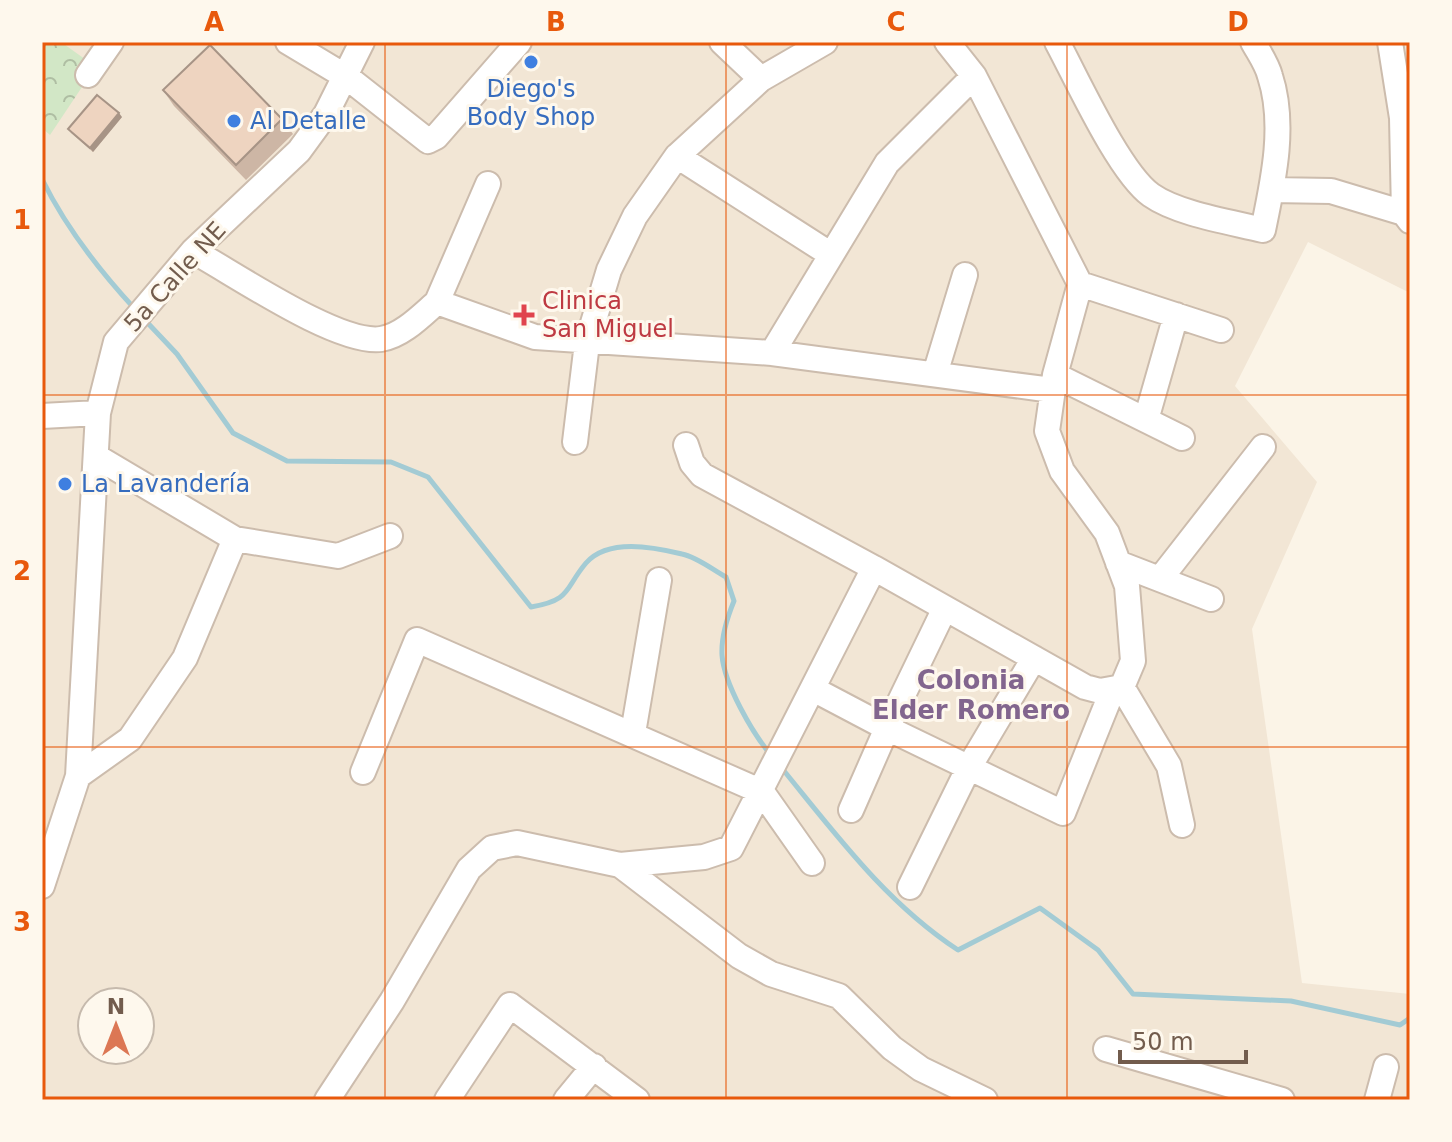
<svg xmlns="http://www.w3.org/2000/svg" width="1452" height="1142" viewBox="0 0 1452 1142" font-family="'DejaVu Sans',sans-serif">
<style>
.residential{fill:#f2e6d5;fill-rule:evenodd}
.park{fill:url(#park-crowns)}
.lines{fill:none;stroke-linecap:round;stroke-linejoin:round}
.stream{stroke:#a3cbd4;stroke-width:5}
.minor-casing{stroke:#ccbcad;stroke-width:28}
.minor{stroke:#fff;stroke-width:24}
.wall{fill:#cdb6a5}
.shaded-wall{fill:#a79486}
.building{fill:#eed4c0;stroke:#a79486;stroke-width:2}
.grid{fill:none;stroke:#e8590c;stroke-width:2;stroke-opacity:0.55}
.shop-dot{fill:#3f7fe0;stroke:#fef8ed;stroke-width:3}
.health-dot{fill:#e0444e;stroke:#fef8ed;stroke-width:3}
.labels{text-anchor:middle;stroke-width:6;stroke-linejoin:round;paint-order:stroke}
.shop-label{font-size:24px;fill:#366cbe;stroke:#fef8ed;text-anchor:start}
.street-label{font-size:24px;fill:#725c4d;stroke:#fef8ed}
.health-label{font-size:24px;fill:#be3a42;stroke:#fef8ed;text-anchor:start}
.neighbourhood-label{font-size:26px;font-weight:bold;fill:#82658e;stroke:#fef8ed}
.neatline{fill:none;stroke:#e8590c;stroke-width:3}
.grid-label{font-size:26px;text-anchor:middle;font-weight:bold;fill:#e8590c}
</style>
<defs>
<pattern id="park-crowns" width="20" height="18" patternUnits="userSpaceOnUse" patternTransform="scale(2)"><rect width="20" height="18" fill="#d2e7c6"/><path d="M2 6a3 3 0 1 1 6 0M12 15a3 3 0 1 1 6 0" fill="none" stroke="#afbea3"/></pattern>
</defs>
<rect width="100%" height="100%" fill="#fbf4e7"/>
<path class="residential" d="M 42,42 L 1410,42 L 1410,293 L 1308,242 L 1235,386 L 1317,482 L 1252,629 L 1302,983 L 1410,994 L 1410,1100 L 42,1100 ZM 92,1002 L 140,1002 L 140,1050 L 92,1050 Z"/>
<path class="park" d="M 42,42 L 61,42 L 89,62 L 86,81 L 50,135 L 42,128 Z"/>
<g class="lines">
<path class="stream" d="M 42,179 C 65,226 99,270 134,308
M 143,318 L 177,354 L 233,433 L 287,461 L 391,462 L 428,477 L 531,607 C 572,600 564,589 586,563 C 608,538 653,547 682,554 C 697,557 713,570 726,577 L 734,601 C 727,618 721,636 722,655 C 724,684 753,734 771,755
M 780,766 C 835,833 885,902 958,950 L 1040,908 L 1098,950 L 1133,994 L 1291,1001 L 1400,1025 L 1410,1018"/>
<defs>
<path id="minor" d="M 288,42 L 348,78 L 428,141 L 436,137 L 519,42
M 722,42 L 761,79
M 947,42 L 974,76 L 1080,284 L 1221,330
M 1057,42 C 1077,79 1119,172 1151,195 C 1178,214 1231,222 1263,230 C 1273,182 1286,125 1270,76 C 1267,64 1259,53 1253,42
M 1390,42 L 1402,118 L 1404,213 L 1410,221
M 88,75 L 111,42
M 677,156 L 830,254
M 1271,190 L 1331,191 L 1404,213
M 193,251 C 235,274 338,345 381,339 C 402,336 422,315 437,302 L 535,337 L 772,353 L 1052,390
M 437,302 L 488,184
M 772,353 L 887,163 L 974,76
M 935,374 L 965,275
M 1055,375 L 1182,438
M 42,416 L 98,413
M 1146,420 L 1176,315
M 575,442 L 587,343 L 609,270 L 635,216 L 677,156 L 761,79 L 825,42
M 686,445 L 692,463 L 702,475 L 874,568
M 97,457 L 235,539 L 338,556 L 390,536
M 1118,563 L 1211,599
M 1160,579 L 1263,447
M 1122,687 L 1169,766 L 1182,825
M 813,689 L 887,728 L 945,608
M 633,733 L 659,580
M 363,772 L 417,640 L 762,792 L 812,863
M 78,776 L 130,739 L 185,658 L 235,539
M 851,810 L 887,728 L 1063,813 L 1113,689
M 620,865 L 739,956 L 771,974 L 839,996 L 892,1048 L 921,1069 L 985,1100
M 42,886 L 78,776 L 98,413 L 116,342 L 193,251 L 299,151 L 326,114 L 362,42
M 910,887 L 968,769 L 1034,658
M 1106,1049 L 1282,1100
M 327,1100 L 392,1001 L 469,869 L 492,848 L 517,843 L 620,865 L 704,857 L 731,848 L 874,568 L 1085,687 L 1100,691 L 1122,687 L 1133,661 L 1127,586 L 1107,533 L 1062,471 L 1047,431 L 1055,375 L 1080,284
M 447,1100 L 510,1005 L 637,1100
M 566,1100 L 594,1066
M 1377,1100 L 1386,1067"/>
</defs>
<use href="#minor" class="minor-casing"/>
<use href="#minor" class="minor"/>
</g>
<path class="wall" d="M 163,90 L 282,119 L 293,134 L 246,180 L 174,106 Z
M 122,117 L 93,152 L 71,133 L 68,129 Z"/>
<path class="shaded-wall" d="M 119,113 L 122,117 L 93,152 L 90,148 Z"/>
<path class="building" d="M 210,45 L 282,119 L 236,165 L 163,90 Z
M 97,95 L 119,113 L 90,148 L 68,129 Z"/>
<path class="grid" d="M 385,42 L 385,1100M 726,42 L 726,1100M 1067,42 L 1067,1100M 42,395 L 1410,395M 42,747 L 1410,747"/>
<g class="shop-dot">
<circle cx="531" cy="62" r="8"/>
<circle cx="234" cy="121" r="8"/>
<circle cx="65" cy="484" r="8"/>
</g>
<path class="health-dot" d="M520 303h8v8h8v8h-8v8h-8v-8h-8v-8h8z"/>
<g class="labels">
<g class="shop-label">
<text x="531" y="97" text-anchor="middle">Diego's<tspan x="531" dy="28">Body Shop</tspan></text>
<text x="250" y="129">Al Detalle</text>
<text x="81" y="492">La Lavandería</text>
</g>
<g class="street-label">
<text transform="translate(175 277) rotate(-48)" y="8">5a Calle NE</text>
</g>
<g class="health-label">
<text x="542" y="309">Clinica<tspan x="542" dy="28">San Miguel</tspan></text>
</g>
<g class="neighbourhood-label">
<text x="971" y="689">Colonia<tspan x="971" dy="30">Elder Romero</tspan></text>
</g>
</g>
<rect width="1452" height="1142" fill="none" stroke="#fef8ed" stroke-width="88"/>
<g transform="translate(116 1026)"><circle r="38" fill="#fef8ed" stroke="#c6baad" stroke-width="2"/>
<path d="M0-6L14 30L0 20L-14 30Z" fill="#dc7754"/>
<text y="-12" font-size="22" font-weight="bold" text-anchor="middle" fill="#725c4d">N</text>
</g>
<path d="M1120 1050v12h126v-12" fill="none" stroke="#725c4d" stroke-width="4"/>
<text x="1132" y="1050" font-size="24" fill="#725c4d" stroke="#fef8ed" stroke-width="6" paint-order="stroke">50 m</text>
<rect x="44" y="44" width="1364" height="1054" class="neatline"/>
<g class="grid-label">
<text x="214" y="31">A</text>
<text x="556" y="31">B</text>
<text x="896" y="31">C</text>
<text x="1238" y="31">D</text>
<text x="22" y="229">1</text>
<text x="22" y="580">2</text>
<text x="22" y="931">3</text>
</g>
</svg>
